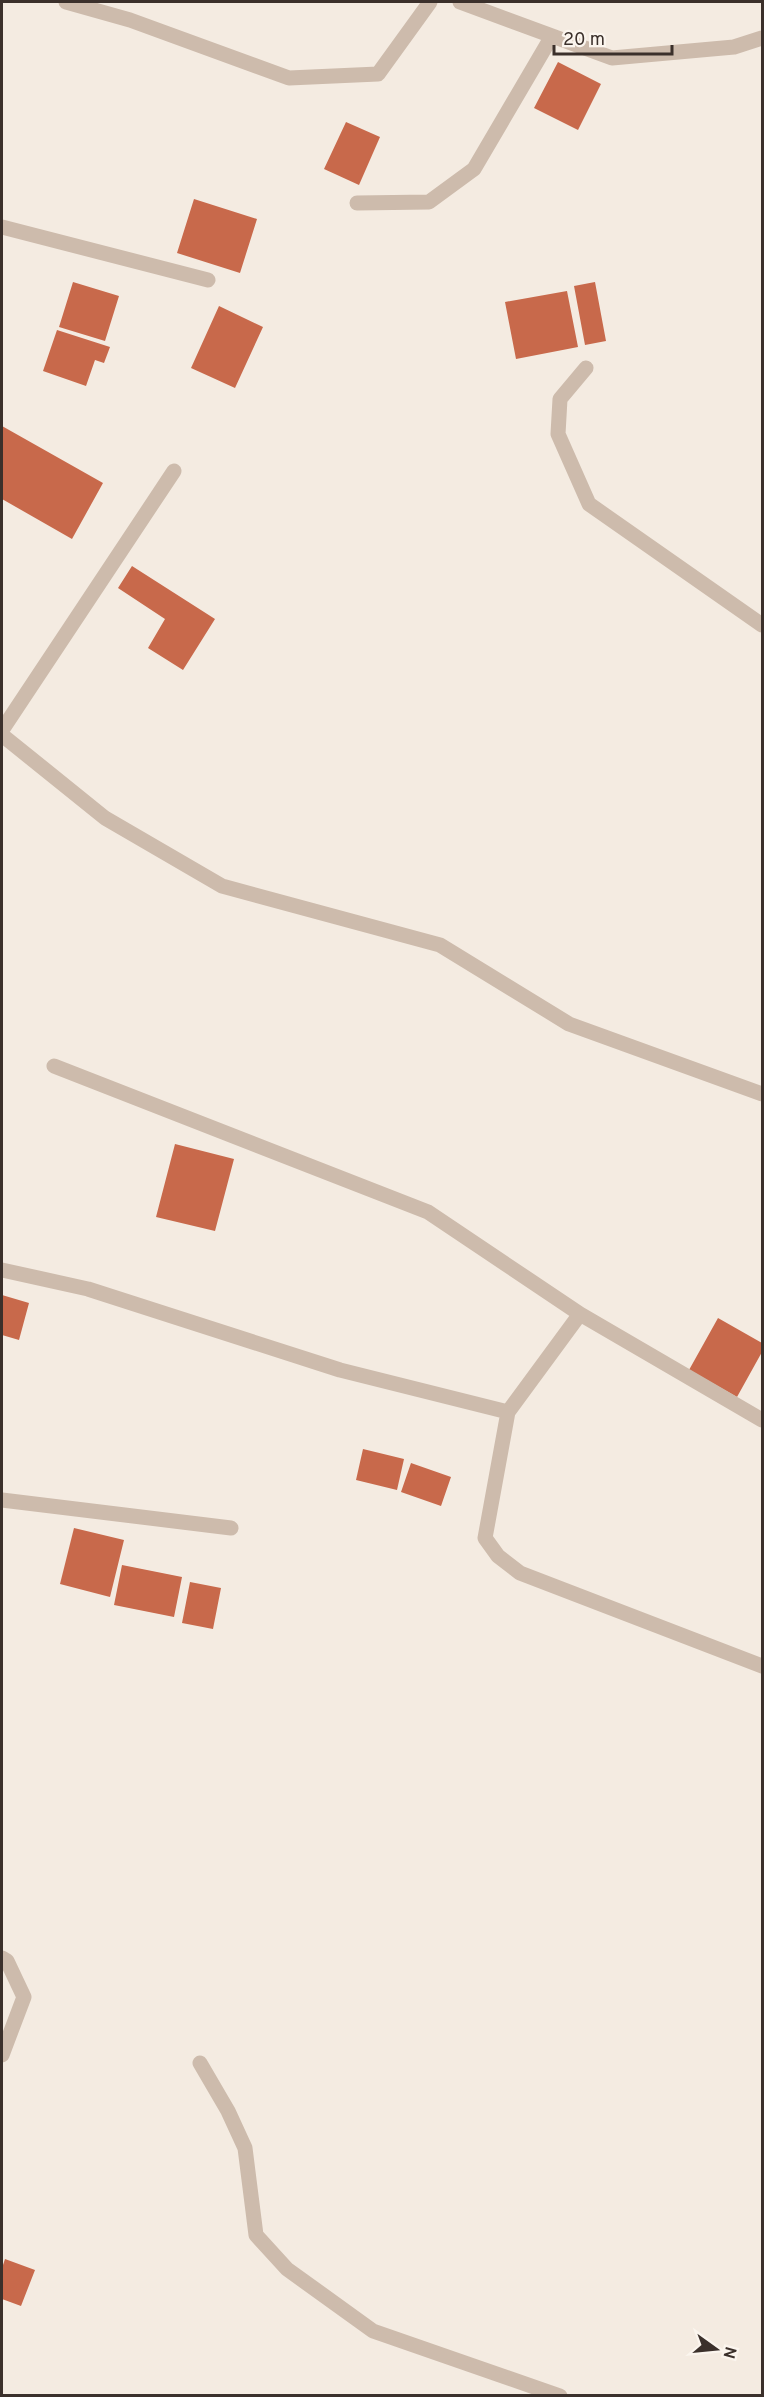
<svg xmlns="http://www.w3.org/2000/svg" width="764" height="2397" viewBox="0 0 764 2397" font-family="Overpass,sans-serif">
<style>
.building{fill:#c8694b}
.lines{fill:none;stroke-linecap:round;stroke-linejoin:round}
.street{stroke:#cdbbac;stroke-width:15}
</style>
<rect width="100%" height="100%" fill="#f4ebe1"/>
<path class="building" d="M 558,62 L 601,84 L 578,130 L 534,108 Z
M 346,122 L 380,137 L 359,185 L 324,169 Z
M 194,199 L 257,219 L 240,273 L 177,253 Z
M 73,282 L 119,296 L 105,341 L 59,327 Z
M 595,282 L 606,341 L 585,345 L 574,286 Z
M 567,291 L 578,347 L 516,359 L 505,302 Z
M 219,306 L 263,327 L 235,388 L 191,368 Z
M 57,330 L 110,347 L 104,363 L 95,360 L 86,386 L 43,371 Z
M 2,426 L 103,483 L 72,539 L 2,499 Z
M 132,566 L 215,619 L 183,670 L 148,648 L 165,619 L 118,588 Z
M 175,1144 L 234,1159 L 215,1231 L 156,1217 Z
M 2,1295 L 29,1303 L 19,1340 L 2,1335 Z
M 718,1318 L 762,1343 L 762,1352 L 737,1397 L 689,1370 Z
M 363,1449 L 404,1459 L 397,1490 L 356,1480 Z
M 411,1463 L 451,1477 L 441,1506 L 401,1492 Z
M 74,1528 L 124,1540 L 110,1597 L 60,1584 Z
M 122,1565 L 182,1577 L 174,1617 L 114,1605 Z
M 190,1582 L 221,1588 L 213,1629 L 182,1623 Z
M 5,2259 L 35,2270 L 21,2306 L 2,2299 L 2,2268 Z"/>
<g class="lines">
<path class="street" d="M 66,2 L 130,20 L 289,78 L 378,74 L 430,2
M 460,2 L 612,58 L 734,47 L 762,38
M 357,203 L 429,202 L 474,169 L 552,36
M 2,227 L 208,280
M 586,368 L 560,399 L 558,434 L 589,504 L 762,625
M 2,730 L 174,471
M 2,735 L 105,818 L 222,886 L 440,945 L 569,1024 L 762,1094
M 54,1066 L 428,1212 L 580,1314 L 762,1420
M 2,1270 L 88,1289 L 340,1370 L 508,1412
M 580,1314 L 508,1412 L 485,1538 L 498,1556 L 520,1573 L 762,1666
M 2,1500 L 231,1528
M 2,1958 L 7,1961 L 24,1997 L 2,2055
M 200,2063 L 228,2111 L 245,2148 L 256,2235 L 287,2269 L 373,2331 L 560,2396"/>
</g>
<rect width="764" height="2397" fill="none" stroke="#3b302b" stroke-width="6"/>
<g transform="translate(716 2349) rotate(105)" stroke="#fbf5ee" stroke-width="4.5" paint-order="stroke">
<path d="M0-4.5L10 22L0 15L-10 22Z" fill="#3b302b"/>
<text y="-9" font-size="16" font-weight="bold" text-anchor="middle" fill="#3b302b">N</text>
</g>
<path d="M554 45v9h118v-9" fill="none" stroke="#3b302b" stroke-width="3"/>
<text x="563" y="45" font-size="18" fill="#3b302b" stroke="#fbf5ee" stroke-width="4.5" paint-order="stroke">20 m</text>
</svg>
